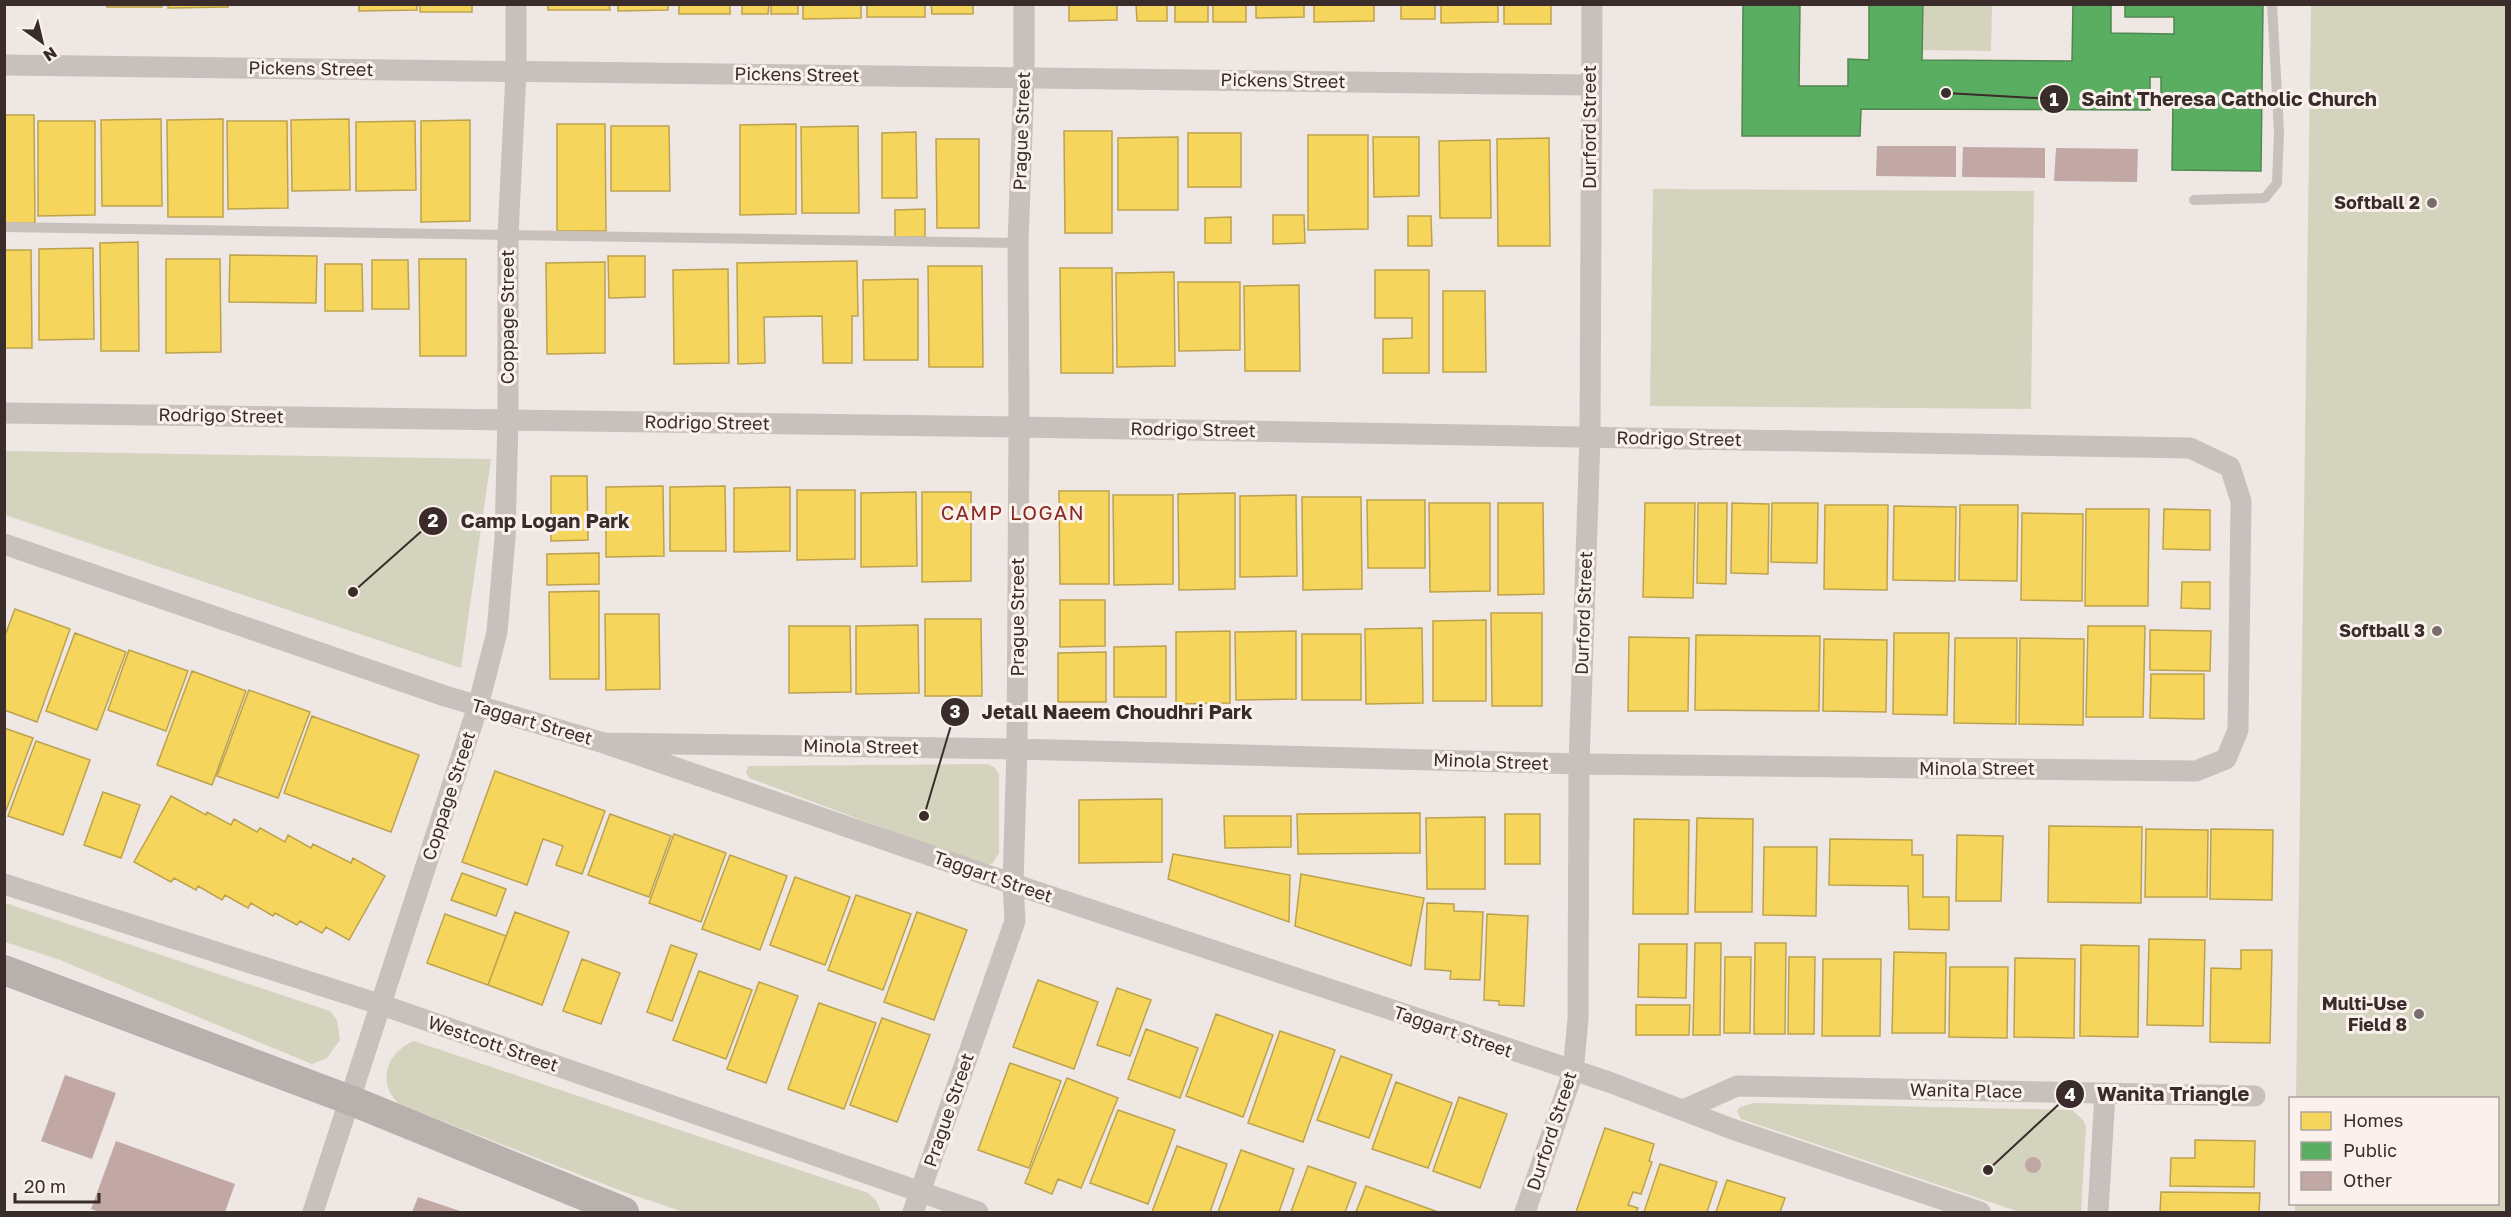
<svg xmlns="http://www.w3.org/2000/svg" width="2511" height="1217" viewBox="0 0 2511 1217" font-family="'Golos Text',sans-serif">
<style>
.green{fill:#d3d3be}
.homes{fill:#f6d55c;stroke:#bda24d;stroke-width:1.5}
.public{fill:#5aae61;stroke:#508750;stroke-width:1.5}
.building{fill:#c2a8a5}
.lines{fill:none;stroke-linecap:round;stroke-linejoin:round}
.service{stroke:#c8c0bc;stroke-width:10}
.minor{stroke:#c8c0bc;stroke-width:21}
.secondary{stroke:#b8b0ad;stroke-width:30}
.poi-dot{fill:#786d6b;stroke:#faf1ec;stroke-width:2}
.labels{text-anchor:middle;stroke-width:6;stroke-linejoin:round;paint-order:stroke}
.street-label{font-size:18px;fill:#392c2a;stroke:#faf1ec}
.poi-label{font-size:18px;font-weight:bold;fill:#392c2a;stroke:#faf1ec;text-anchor:end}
.neighbourhood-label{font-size:20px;letter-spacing:1.5px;fill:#892922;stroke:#faf1ec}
.leader{fill:none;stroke:#392c2a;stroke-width:2}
.callout-dot{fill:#392c2a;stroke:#faf1ec;stroke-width:2}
.mark-label{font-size:18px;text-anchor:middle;font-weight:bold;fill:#fff}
.callout-label{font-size:20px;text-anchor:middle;font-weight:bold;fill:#392c2a;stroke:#faf1ec;stroke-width:6;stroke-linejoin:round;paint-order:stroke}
</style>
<rect width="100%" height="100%" fill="#eee7e4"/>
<path class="green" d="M 1924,5 L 1992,5 L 1991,51 L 1923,50 Z
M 2311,5 L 2506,5 L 2506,1212 L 2295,1212 L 2295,1204 L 2498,1204 L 2498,1098 L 2296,1098 Z
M 1653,189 L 2034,191 L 2031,409 L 1650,406 Z
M 5,451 L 491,459 L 461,668 L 5,515 Z
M 987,764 L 994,767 L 999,774 L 999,853 L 992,864 L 979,864 L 749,778 L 746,773 L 748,766 Z
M 5,903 L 330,1011 L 337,1020 L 340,1040 L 327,1058 L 312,1064 L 60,960 L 5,942 Z
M 414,1041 L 868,1193 L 876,1200 L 881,1212 L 684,1212 L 624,1192 L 399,1104 C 376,1082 387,1052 414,1041 Z
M 1754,1103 L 2072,1110 L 2083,1120 L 2086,1127 L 2081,1212 L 2020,1212 L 1741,1119 L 1737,1111 L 1740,1107 Z"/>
<path class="homes" d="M 107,4 L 162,4 L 162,7 L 107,7 Z
M 168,4 L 228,4 L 228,7 L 168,8 Z
M 359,4 L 417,4 L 417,10 L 359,11 Z
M 420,4 L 472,4 L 472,12 L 420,12 Z
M 548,4 L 609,4 L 610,10 L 548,10 Z
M 618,4 L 668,4 L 668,10 L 618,11 Z
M 679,4 L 730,4 L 730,14 L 679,14 Z
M 742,4 L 769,4 L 768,14 L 742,14 Z
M 771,4 L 798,4 L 798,14 L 771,14 Z
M 803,4 L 861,4 L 861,18 L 803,19 Z
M 867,4 L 925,4 L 925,17 L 867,17 Z
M 931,4 L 973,4 L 973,14 L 932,14 Z
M 1069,4 L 1117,4 L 1117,20 L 1069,21 Z
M 1136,4 L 1167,4 L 1167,21 L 1137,21 Z
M 1175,4 L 1208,4 L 1208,22 L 1175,22 Z
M 1213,4 L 1246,4 L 1246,22 L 1213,22 Z
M 1256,4 L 1304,4 L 1304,17 L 1256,18 Z
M 1314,4 L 1374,4 L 1374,21 L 1314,22 Z
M 1401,4 L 1435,4 L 1435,19 L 1401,19 Z
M 1441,4 L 1498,4 L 1498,22 L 1441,23 Z
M 1504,4 L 1551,4 L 1551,24 L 1504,24 Z
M 4,115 L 34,115 L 35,223 L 4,223 Z
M 161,119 L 162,206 L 102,206 L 101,120 Z
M 223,119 L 223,217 L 168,217 L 167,120 Z
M 349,119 L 350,190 L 292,191 L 291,120 Z
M 470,120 L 470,221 L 421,222 L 421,121 Z
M 38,121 L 95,121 L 95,215 L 38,216 Z
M 227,121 L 287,121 L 288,208 L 228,209 Z
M 415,121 L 416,190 L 356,191 L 356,122 Z
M 557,124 L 605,124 L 606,231 L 557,231 Z
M 796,124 L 796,214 L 740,215 L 740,125 Z
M 611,126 L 669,126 L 670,191 L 611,191 Z
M 858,126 L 859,213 L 802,213 L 801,127 Z
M 1064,131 L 1112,131 L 1112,233 L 1065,233 Z
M 916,132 L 917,198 L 882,198 L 882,133 Z
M 1188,133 L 1241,133 L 1241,187 L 1188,187 Z
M 1308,135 L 1368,135 L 1368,229 L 1308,230 Z
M 1178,137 L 1178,210 L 1118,210 L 1118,138 Z
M 1373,137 L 1419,137 L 1419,196 L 1374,197 Z
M 1549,138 L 1550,246 L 1498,246 L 1497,139 Z
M 936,139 L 979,139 L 979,228 L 937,228 Z
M 1490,140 L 1491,218 L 1440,218 L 1439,141 Z
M 925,209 L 925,237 L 895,237 L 895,210 Z
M 1273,215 L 1304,215 L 1305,243 L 1273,244 Z
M 1408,216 L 1431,216 L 1432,246 L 1408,246 Z
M 1231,217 L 1231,243 L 1205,243 L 1205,218 Z
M 138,242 L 139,351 L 101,351 L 100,243 Z
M 93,248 L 94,339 L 39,340 L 39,249 Z
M 4,250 L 31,250 L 32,348 L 4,348 Z
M 230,255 L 317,256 L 316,303 L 229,302 Z
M 608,256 L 645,256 L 645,297 L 609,298 Z
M 166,259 L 220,259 L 221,352 L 166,353 Z
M 419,259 L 466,259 L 466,356 L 420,356 Z
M 372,260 L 408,260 L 409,309 L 372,309 Z
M 857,261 L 858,316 L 852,316 L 852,363 L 823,363 L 822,316 L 764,317 L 765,363 L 738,364 L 737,263 Z
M 605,262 L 605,353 L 547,354 L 546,263 Z
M 325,264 L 362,264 L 363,311 L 325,311 Z
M 928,266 L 982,266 L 983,367 L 929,367 Z
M 1060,268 L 1112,268 L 1113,373 L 1061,373 Z
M 728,269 L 729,363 L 674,364 L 673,270 Z
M 1375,270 L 1429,270 L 1429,373 L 1383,373 L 1383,339 L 1412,338 L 1412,318 L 1375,318 Z
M 1174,272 L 1175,366 L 1117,367 L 1116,273 Z
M 918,279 L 918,360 L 864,360 L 863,280 Z
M 1178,282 L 1240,282 L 1240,350 L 1179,351 Z
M 1299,285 L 1300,371 L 1245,371 L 1244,286 Z
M 1443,291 L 1485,291 L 1486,372 L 1443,372 Z
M 551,476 L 587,476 L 588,540 L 551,541 Z
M 663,486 L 664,556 L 606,557 L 606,487 Z
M 725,486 L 726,551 L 670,551 L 670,487 Z
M 790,487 L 790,551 L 734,552 L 734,488 Z
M 797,490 L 855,490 L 855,559 L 797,560 Z
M 1059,491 L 1109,491 L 1109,584 L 1060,584 Z
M 916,492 L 917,566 L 861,567 L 861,493 Z
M 922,492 L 971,492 L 971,581 L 922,582 Z
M 1235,493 L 1235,589 L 1179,590 L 1178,494 Z
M 1113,495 L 1173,495 L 1173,584 L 1114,585 Z
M 1296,495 L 1297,576 L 1240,577 L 1240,496 Z
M 1302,497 L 1361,497 L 1362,589 L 1303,590 Z
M 1367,500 L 1425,500 L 1425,568 L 1368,568 Z
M 1429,503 L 1490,503 L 1490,591 L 1430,592 Z
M 1498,503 L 1543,503 L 1544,594 L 1498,595 Z
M 1645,503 L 1695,503 L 1693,598 L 1643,597 Z
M 1698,503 L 1727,503 L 1726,584 L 1697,583 Z
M 1732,503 L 1769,504 L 1768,574 L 1731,573 Z
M 1772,503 L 1818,503 L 1817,563 L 1771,562 Z
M 1825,505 L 1888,505 L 1887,590 L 1824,589 Z
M 1960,505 L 2018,505 L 2017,581 L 1959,580 Z
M 1894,506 L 1956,507 L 1955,581 L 1893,580 Z
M 2086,509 L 2149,509 L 2148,606 L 2085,606 Z
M 2164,509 L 2210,510 L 2210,550 L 2163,549 Z
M 2022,513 L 2083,514 L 2082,601 L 2021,600 Z
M 599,553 L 599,584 L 547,585 L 547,554 Z
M 2182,582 L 2210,582 L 2210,609 L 2181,608 Z
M 599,591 L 599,679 L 550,679 L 549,592 Z
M 1060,600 L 1105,600 L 1105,646 L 1060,647 Z
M 15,609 L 70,629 L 37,722 L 4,710 L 4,638 Z
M 1491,613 L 1542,613 L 1542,706 L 1492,706 Z
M 605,614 L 659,614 L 660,689 L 606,690 Z
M 925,619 L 981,619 L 982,696 L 925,696 Z
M 1486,620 L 1486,701 L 1433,701 L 1433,621 Z
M 918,625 L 919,693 L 856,694 L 856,626 Z
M 789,626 L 850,626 L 851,692 L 789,693 Z
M 2088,626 L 2145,626 L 2143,717 L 2086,717 Z
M 1422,628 L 1423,703 L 1366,704 L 1365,629 Z
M 2150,630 L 2211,631 L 2210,671 L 2150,670 Z
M 1230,631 L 1230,703 L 1176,704 L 1176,632 Z
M 1296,631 L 1296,699 L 1236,700 L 1235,632 Z
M 75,633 L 126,652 L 97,730 L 46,711 Z
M 1894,633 L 1949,633 L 1947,715 L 1893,714 Z
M 1302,634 L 1361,634 L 1361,700 L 1302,700 Z
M 1696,635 L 1820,636 L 1819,711 L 1695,710 Z
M 1629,637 L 1689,638 L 1688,711 L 1628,711 Z
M 1955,638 L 2017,638 L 2016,724 L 1954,723 Z
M 2020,638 L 2084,639 L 2083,725 L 2019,724 Z
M 1824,639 L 1887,640 L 1886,712 L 1823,711 Z
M 1166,646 L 1166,697 L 1114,697 L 1114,647 Z
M 129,650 L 188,671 L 166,731 L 108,710 Z
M 1106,652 L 1106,702 L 1058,702 L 1058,653 Z
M 192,671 L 246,691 L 212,785 L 157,765 Z
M 2151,674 L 2204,674 L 2204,719 L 2150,718 Z
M 249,690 L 310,712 L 278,798 L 217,776 Z
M 312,716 L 419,755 L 391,832 L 284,793 Z
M 4,728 L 33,738 L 4,816 Z
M 36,741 L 90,760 L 63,835 L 8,816 Z
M 495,771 L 605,811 L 582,874 L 556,865 L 563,846 L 543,839 L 527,885 L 462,862 Z
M 103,792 L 140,805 L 121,858 L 84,845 Z
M 171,796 L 206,815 L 207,812 L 231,825 L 234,819 L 257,832 L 260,828 L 285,842 L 288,835 L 311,848 L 313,844 L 351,863 L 353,858 L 385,876 L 349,940 L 326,927 L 322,933 L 300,921 L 297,925 L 275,913 L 273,916 L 251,903 L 248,908 L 225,895 L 222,900 L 198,886 L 196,890 L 174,878 L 171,882 L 134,862 Z
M 1162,799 L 1162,862 L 1079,863 L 1079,800 Z
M 1420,813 L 1420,853 L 1298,854 L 1297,814 Z
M 610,814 L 671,836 L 649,897 L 588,875 Z
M 1505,814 L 1540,814 L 1540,864 L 1505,864 Z
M 1224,816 L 1291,816 L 1291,847 L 1225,848 Z
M 1485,817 L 1485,889 L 1427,889 L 1426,818 Z
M 1697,818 L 1753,819 L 1752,912 L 1695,912 Z
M 1634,819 L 1689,820 L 1688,914 L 1633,914 Z
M 2049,826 L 2142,827 L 2141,903 L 2048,902 Z
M 2146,829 L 2208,830 L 2207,897 L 2145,897 Z
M 2211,829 L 2273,830 L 2272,900 L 2210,899 Z
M 674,834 L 726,853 L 701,922 L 649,903 Z
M 1957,835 L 2003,836 L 2001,901 L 1956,901 Z
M 1830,839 L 1912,840 L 1912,855 L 1923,855 L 1923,897 L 1949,897 L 1949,930 L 1909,929 L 1908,886 L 1829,885 Z
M 1764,847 L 1817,847 L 1816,916 L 1763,915 Z
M 1173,854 L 1290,875 L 1289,922 L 1168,879 Z
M 730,855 L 787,876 L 760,950 L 702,929 Z
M 462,873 L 506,889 L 496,916 L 451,900 Z
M 1301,874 L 1424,898 L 1411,966 L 1295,926 Z
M 795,877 L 850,897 L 825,965 L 770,945 Z
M 856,895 L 911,914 L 883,990 L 828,970 Z
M 1427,903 L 1454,904 L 1454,911 L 1483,912 L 1480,980 L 1450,979 L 1451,971 L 1425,969 Z
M 515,912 L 569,932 L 542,1005 L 488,985 Z
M 917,912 L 967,930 L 934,1020 L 884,1002 Z
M 445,914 L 506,936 L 488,985 L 427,963 Z
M 1487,914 L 1528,916 L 1524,1006 L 1499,1005 L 1499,1001 L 1484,1000 Z
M 2149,939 L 2205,940 L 2203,1026 L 2147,1025 Z
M 1695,943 L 1721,943 L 1720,1035 L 1693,1035 Z
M 1755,943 L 1786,943 L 1785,1034 L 1754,1034 Z
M 1639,944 L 1687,944 L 1686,998 L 1638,997 Z
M 671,945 L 697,954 L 672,1021 L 647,1012 Z
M 2081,945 L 2139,946 L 2138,1037 L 2080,1036 Z
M 2241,950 L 2272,950 L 2270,1043 L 2210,1042 L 2211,968 L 2241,969 Z
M 1894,952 L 1946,953 L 1945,1033 L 1892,1033 Z
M 1725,957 L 1751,957 L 1750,1033 L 1724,1033 Z
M 1789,957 L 1815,957 L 1814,1034 L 1788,1034 Z
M 2015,958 L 2075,959 L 2074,1038 L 2014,1037 Z
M 582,959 L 620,973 L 601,1024 L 563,1011 Z
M 1823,959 L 1881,959 L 1880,1036 L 1822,1036 Z
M 1950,967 L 2008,967 L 2007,1038 L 1949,1037 Z
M 699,971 L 752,990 L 726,1059 L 673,1040 Z
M 1038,980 L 1098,1002 L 1074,1069 L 1013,1047 Z
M 759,982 L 798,996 L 766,1083 L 727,1069 Z
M 1117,988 L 1151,1000 L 1130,1056 L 1097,1045 Z
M 819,1003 L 876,1023 L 844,1109 L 788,1089 Z
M 1636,1005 L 1690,1005 L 1689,1035 L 1636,1035 Z
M 1216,1014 L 1273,1035 L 1243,1117 L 1186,1096 Z
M 882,1018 L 930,1035 L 897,1122 L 850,1105 Z
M 1146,1029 L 1198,1048 L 1180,1098 L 1128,1079 Z
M 1280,1031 L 1335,1050 L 1303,1142 L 1248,1123 Z
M 1341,1056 L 1392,1075 L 1369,1138 L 1317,1120 Z
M 1010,1063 L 1061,1081 L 1029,1168 L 978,1150 Z
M 1067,1078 L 1118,1098 L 1081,1188 L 1058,1179 L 1052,1194 L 1025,1183 Z
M 1396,1082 L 1452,1103 L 1428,1168 L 1372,1149 Z
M 1459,1097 L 1507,1114 L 1480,1188 L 1433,1171 Z
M 1118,1110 L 1175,1130 L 1148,1204 L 1090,1183 Z
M 1605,1128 L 1654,1144 L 1649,1161 L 1652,1162 L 1641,1194 L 1633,1192 L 1628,1205 L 1638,1208 L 1636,1212 L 1576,1212 Z
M 2195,1140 L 2255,1141 L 2254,1187 L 2170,1186 L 2171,1158 L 2195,1158 Z
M 1177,1146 L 1227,1164 L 1210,1212 L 1152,1212 Z
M 1241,1150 L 1294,1169 L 1279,1212 L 1218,1212 Z
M 1660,1164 L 1717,1182 L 1707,1212 L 1644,1212 Z
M 1308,1166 L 1356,1183 L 1345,1212 L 1291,1212 Z
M 1727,1180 L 1785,1198 L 1780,1212 L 1716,1212 Z
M 1366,1186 L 1438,1212 L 1356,1212 Z
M 2161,1192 L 2260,1193 L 2259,1212 L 2160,1212 Z"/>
<path class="public" d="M 1743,4 L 1800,4 L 1799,86 L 1848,86 L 1848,59 L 1869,60 L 1869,4 L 1923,4 L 1922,60 L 2072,61 L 2073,4 L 2111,4 L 2111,33 L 2174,34 L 2174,17 L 2125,17 L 2125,4 L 2263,4 L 2261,171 L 2172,170 L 2173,99 L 2161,99 L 2161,77 L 2150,77 L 2150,110 L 1861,109 L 1860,136 L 1742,136 Z"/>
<path class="building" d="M 1877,146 L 1956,146 L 1956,177 L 1876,176 Z
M 1963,147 L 2045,148 L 2045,178 L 1962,177 Z
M 2056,148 L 2138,149 L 2137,182 L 2054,181 Z
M 65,1075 L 116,1093 L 92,1159 L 41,1141 Z
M 116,1141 L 235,1184 L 225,1212 L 99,1212 L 91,1209 Z
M2025 1165a8 8 0 1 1 16 0a8 8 0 1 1-16 0Z
M 418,1197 L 463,1212 L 412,1212 Z"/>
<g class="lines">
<path class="service" d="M 2194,200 L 2265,198 L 2277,183 L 2279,132 L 2272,4
M 4,227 L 1018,243"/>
<path class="minor" d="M 4,65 L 1590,85
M 4,413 L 1019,427 L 2190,448 L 2230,467 L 2241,501 L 2238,730 L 2226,759 L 2196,771 L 1579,764 L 1017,749 L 604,743
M 4,544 L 445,696 L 604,743 L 1013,884 L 1609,1082 L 1732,1129 L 1980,1212
M 4,884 L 382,1005 L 978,1212
M 1683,1110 L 1737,1086 L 2255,1096
M 313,1212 L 478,706 L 497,632 L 505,538 L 508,420 L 508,236 L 516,72 L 516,4
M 913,1212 L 1015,921 L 1013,884 L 1017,749 L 1019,427 L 1018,243 L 1024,78 L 1024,4
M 1525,1212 L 1573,1072 L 1578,1019 L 1579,764 L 1590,438 L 1592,4
M 2098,1212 L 2105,1093"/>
<path class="secondary" d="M 4,970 L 350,1100 L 624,1212"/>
</g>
<g class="poi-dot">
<circle cx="2432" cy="203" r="6"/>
<circle cx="2437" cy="631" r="6"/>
<circle cx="2419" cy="1014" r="6"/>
</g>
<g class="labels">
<g class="street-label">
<text transform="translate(311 69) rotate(1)" y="6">Pickens Street</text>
<text transform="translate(797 75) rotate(1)" y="6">Pickens Street</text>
<text transform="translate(1283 81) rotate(1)" y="6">Pickens Street</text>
<text transform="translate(1590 127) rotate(-90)" y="6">Durford Street</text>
<text transform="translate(1022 131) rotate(-88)" y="6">Prague Street</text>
<text transform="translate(508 317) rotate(-90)" y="6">Coppage Street</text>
<text transform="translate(221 416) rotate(1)" y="6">Rodrigo Street</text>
<text transform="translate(707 423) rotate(1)" y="6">Rodrigo Street</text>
<text transform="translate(1193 430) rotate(1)" y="6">Rodrigo Street</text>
<text transform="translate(1679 439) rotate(1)" y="6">Rodrigo Street</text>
<text transform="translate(1584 613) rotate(-88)" y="6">Durford Street</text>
<text transform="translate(1018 617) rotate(-90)" y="6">Prague Street</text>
<text transform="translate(532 722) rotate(16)" y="6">Taggart Street</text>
<text transform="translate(861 747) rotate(1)" y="6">Minola Street</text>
<text transform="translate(1491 762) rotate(2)" y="6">Minola Street</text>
<text x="1977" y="775">Minola Street</text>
<text transform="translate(449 796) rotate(-72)" y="6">Coppage Street</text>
<text transform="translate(993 877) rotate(19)" y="6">Taggart Street</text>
<text transform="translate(1453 1032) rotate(19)" y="6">Taggart Street</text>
<text transform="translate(493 1044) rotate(19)" y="6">Westcott Street</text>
<text transform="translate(1966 1091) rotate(1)" y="6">Wanita Place</text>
<text transform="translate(949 1110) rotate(-71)" y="6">Prague Street</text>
<text transform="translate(1552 1131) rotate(-72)" y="6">Durford Street</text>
</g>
<g class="poi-label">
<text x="2420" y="209">Softball 2</text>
<text x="2425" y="637">Softball 3</text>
<text x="2407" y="1010">Multi-Use<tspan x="2407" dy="21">Field 8</tspan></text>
</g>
<g class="neighbourhood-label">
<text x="1013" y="520">CAMP LOGAN</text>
</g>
</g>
<path class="leader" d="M1946 93L2054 99M353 592L433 521M924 816L955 712M1988 1170L2070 1094"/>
<g class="callout-dot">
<circle cx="1946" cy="93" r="6"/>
<circle cx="353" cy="592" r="6"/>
<circle cx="924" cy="816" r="6"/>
<circle cx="1988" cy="1170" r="6"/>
<circle cx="2054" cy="99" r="15"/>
<circle cx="433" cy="521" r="15"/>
<circle cx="955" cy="712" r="15"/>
<circle cx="2070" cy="1094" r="15"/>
</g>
<g class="mark-label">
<text x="2054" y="106">1</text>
<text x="433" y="527">2</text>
<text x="955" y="718">3</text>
<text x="2070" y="1101">4</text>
</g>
<g class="callout-label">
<text x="2229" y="106">Saint Theresa Catholic Church</text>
<text x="545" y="528">Camp Logan Park</text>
<text x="1117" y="719">Jetall Naeem Choudhri Park</text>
<text x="2173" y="1101">Wanita Triangle</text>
</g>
<rect width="2511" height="1217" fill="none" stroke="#392c2a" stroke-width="12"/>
<rect x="2289" y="1097" width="210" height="108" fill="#faf1ec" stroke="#ada29e" stroke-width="1.5"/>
<rect x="2301" y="1112" width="30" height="18" fill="#f6d55c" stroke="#ada29e" stroke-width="1.5"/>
<text x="2343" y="1127" font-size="18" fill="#392c2a">Homes</text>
<rect x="2301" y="1142" width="30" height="18" fill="#5aae61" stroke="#ada29e" stroke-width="1.5"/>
<text x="2343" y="1157" font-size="18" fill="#392c2a">Public</text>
<rect x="2301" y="1172" width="30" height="18" fill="#c2a8a5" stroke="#ada29e" stroke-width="1.5"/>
<text x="2343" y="1187" font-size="18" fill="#392c2a">Other</text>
<g transform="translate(42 42) rotate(146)" stroke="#faf1ec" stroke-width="4.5" paint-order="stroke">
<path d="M0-4.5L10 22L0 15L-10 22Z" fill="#392c2a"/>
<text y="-9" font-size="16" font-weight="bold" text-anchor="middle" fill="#392c2a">N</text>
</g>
<path d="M15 1193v9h84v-9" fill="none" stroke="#392c2a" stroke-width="3"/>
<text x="24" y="1193" font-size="18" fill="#392c2a" stroke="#faf1ec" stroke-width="4.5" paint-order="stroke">20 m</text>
</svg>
